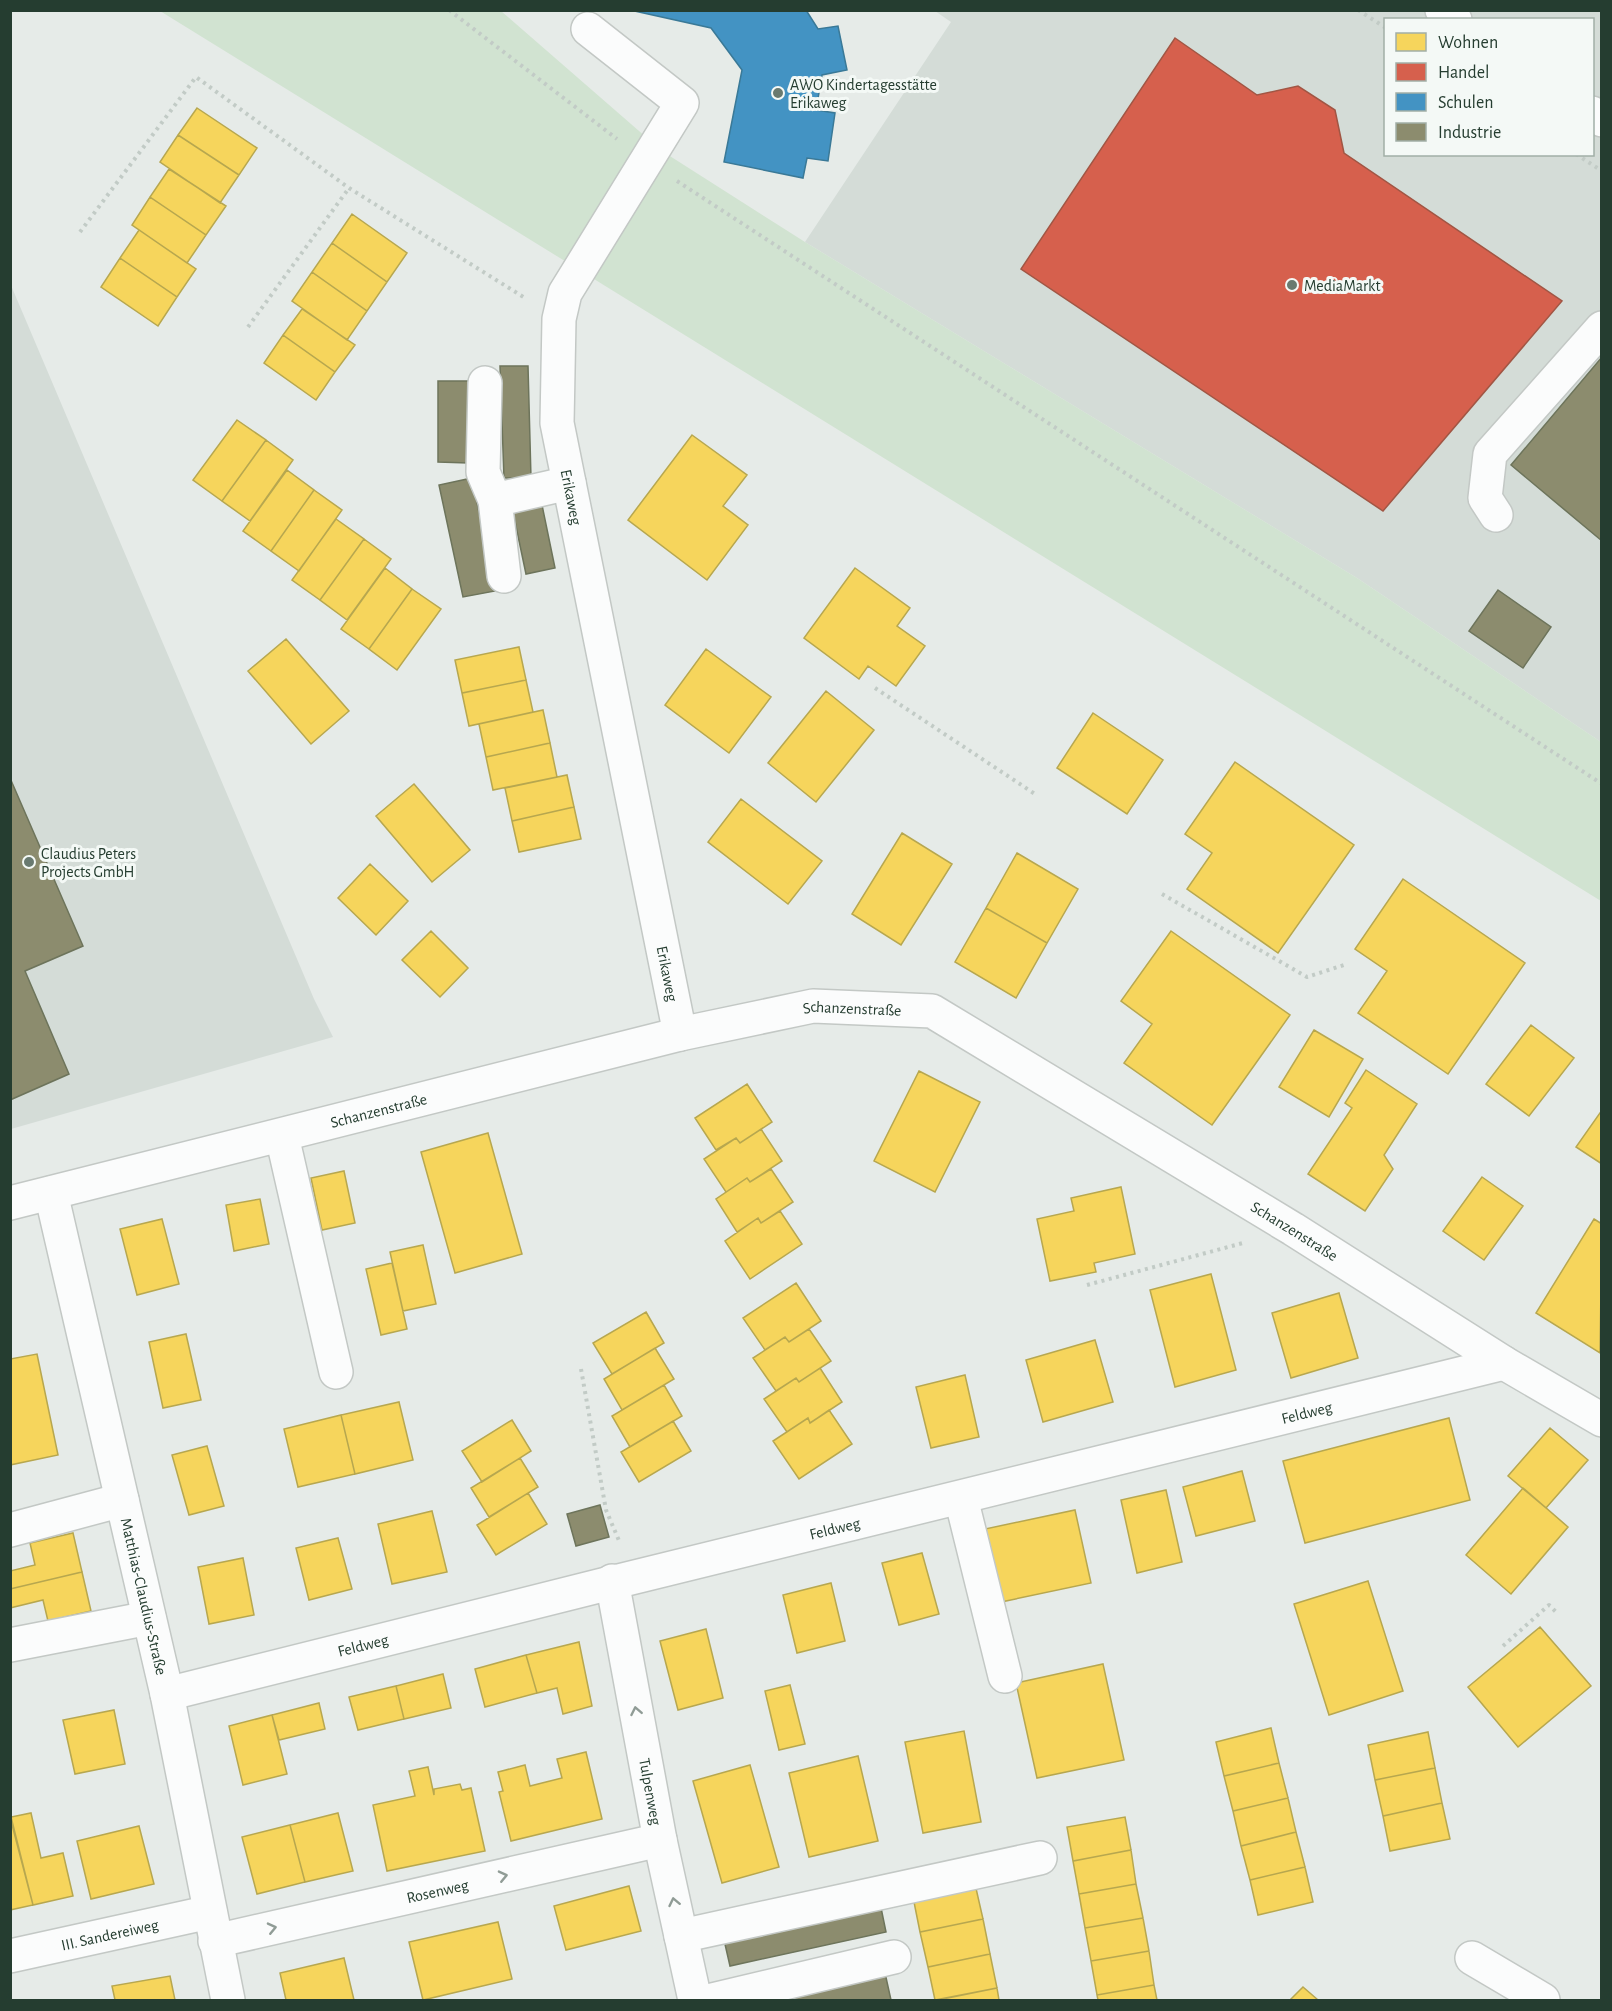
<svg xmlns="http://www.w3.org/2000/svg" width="1612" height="2011" viewBox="0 0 1612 2011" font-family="'Alegreya Sans',sans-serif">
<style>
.built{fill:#d4dcd7;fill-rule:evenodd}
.green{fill:#d1e3d1}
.homes{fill:#f6d55c;stroke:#b7a74f;stroke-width:1.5}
.shops{fill:#d6604d;stroke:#a15644;stroke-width:1.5}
.schools{fill:#4393c3;stroke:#3a7997;stroke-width:1.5}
.industry{fill:#8c8c6e;stroke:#6d745b;stroke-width:1.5}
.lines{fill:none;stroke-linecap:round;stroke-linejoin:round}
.minor-casing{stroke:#c3c8c5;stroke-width:36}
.path{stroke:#c2cbc6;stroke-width:4;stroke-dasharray:3 4.5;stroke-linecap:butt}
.minor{stroke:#fbfcfc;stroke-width:33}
.oneway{stroke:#909c96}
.poi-dot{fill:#697a70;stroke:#f4f9f6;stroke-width:2}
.labels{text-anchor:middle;stroke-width:6;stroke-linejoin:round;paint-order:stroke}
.poi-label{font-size:16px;fill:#253d30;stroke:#f4f9f6;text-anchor:start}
.street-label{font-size:16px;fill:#253d30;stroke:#f4f9f6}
</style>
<rect width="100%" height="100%" fill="#e6ebe8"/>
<path class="built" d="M 935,11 L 1601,11 L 1601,742 L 1357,578 L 805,242 L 951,22 ZM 1386,20 L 1592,20 L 1592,154 L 1386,154 Z
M 10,283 L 314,999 L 333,1037 L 11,1129 Z"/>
<path class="green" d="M 160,11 L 501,11 L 662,151 L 805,242 L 1357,578 L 1601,742 L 1601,901 Z"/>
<path class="homes" d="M 197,108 L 257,148 L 239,175 L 178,135 Z
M 178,135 L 239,175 L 220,203 L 160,162 Z
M 169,169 L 226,206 L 206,235 L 150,197 Z
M 150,197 L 206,235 L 187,263 L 132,225 Z
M 352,214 L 407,253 L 387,282 L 332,243 Z
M 139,230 L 196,269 L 177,297 L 120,258 Z
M 332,243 L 387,282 L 367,311 L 312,272 Z
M 120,258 L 177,297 L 158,326 L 101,287 Z
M 312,272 L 367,311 L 347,340 L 292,301 Z
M 302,309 L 355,345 L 335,372 L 283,335 Z
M 283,335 L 335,372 L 316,400 L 264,363 Z
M 237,420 L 266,440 L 222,501 L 193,480 Z
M 692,435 L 747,475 L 723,506 L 748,525 L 707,580 L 628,520 Z
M 266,440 L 293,460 L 250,521 L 222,501 Z
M 287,470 L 314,490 L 271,551 L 243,531 Z
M 314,490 L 342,510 L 299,571 L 271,551 Z
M 336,519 L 364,539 L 320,600 L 292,580 Z
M 364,539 L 391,559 L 347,620 L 320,600 Z
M 385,568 L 412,589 L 369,649 L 341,629 Z
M 855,568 L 910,608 L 897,626 L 925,646 L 896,686 L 868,666 L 859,679 L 804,638 Z
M 412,589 L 441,609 L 397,670 L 369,649 Z
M 286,639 L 349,711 L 311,744 L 248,671 Z
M 519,647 L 526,680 L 462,693 L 455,660 Z
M 706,649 L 771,697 L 729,753 L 665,705 Z
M 526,680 L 533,712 L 469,726 L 462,693 Z
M 826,691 L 874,730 L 816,802 L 768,763 Z
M 543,710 L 550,743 L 486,757 L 479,724 Z
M 1093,713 L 1163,760 L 1127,814 L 1057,768 Z
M 550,743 L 557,777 L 493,790 L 486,757 Z
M 1235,762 L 1354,845 L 1278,953 L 1187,889 L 1212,853 L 1185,834 Z
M 567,775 L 574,807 L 512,821 L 505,788 Z
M 414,784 L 470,850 L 432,882 L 376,816 Z
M 741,799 L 822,861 L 788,904 L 708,842 Z
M 574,807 L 581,839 L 519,852 L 512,821 Z
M 902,833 L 952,864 L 901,945 L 852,914 Z
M 1017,853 L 1078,889 L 1047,943 L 986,908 Z
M 370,864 L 408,901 L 376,935 L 338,898 Z
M 1403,879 L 1525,963 L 1448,1074 L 1358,1013 L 1387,971 L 1355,949 Z
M 986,908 L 1047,943 L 1016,998 L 955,962 Z
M 431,931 L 468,968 L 440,997 L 402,960 Z
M 1171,931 L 1290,1015 L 1212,1125 L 1124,1063 L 1152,1024 L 1121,1001 Z
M 1531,1025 L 1574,1058 L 1529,1116 L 1486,1084 Z
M 1314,1030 L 1363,1059 L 1329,1117 L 1279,1087 Z
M 1366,1070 L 1417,1104 L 1384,1155 L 1393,1169 L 1365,1211 L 1308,1174 L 1352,1108 L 1345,1103 Z
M 919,1071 L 980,1102 L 935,1192 L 874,1161 Z
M 747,1084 L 772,1122 L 740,1143 L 736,1138 L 716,1150 L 695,1118 Z
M 1602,1110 L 1602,1164 L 1576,1147 Z
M 761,1129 L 782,1161 L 750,1182 L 747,1178 L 726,1192 L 704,1159 L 736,1138 L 740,1143 Z
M 488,1133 L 522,1254 L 455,1273 L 421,1152 Z
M 771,1169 L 793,1202 L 761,1223 L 758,1218 L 737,1232 L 716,1199 L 747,1178 L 750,1182 Z
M 344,1171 L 355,1223 L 322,1230 L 311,1178 Z
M 1482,1177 L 1523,1206 L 1484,1260 L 1443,1231 Z
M 1121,1187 L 1135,1254 L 1094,1263 L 1096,1272 L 1050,1281 L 1037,1219 L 1074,1211 L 1071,1198 Z
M 260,1199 L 269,1244 L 234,1251 L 226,1205 Z
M 780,1211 L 802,1244 L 750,1279 L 725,1241 L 758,1218 L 761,1223 Z
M 162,1219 L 179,1284 L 137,1295 L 120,1229 Z
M 1594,1219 L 1602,1224 L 1600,1353 L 1536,1313 Z
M 423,1245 L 436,1304 L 403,1311 L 390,1252 Z
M 392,1263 L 407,1329 L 381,1335 L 366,1269 Z
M 1211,1274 L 1236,1370 L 1175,1387 L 1150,1290 Z
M 796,1283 L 821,1321 L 789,1342 L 785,1337 L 765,1350 L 743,1318 Z
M 1339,1293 L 1358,1358 L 1291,1378 L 1272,1313 Z
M 646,1312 L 664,1343 L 612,1374 L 593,1343 Z
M 809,1329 L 831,1361 L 799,1382 L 796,1378 L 776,1391 L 753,1358 L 785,1337 L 789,1342 Z
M 186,1334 L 201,1400 L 163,1408 L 149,1342 Z
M 1095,1340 L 1113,1402 L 1043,1422 L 1026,1360 Z
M 655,1348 L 674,1379 L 622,1410 L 604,1379 Z
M 37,1354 L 58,1455 L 10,1465 L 10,1359 Z
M 820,1368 L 842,1402 L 810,1423 L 808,1418 L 787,1432 L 764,1399 L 796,1378 L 799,1382 Z
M 965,1375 L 979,1437 L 931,1448 L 916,1387 Z
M 664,1385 L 682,1416 L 630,1447 L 612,1416 Z
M 399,1402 L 413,1460 L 355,1474 L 341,1415 Z
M 829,1410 L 852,1444 L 799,1479 L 773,1441 L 808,1418 L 810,1423 Z
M 341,1415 L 355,1474 L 298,1487 L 284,1429 Z
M 1449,1418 L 1470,1500 L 1305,1543 L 1283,1461 Z
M 512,1420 L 531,1451 L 482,1482 L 462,1451 Z
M 673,1421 L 691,1451 L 639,1482 L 621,1452 Z
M 1550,1428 L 1588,1460 L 1546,1508 L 1508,1476 Z
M 207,1446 L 224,1506 L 189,1515 L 172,1455 Z
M 520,1458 L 538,1487 L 489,1517 L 471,1488 Z
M 1242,1471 L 1255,1521 L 1196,1536 L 1183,1487 Z
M 1523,1488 L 1568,1527 L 1511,1594 L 1466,1555 Z
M 1166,1490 L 1182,1562 L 1137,1573 L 1121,1500 Z
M 528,1493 L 547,1524 L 496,1555 L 477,1525 Z
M 1075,1510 L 1091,1583 L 1001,1602 L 985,1529 Z
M 432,1511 L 447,1572 L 392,1584 L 378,1524 Z
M 73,1533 L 82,1572 L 10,1589 L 10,1571 L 35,1565 L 30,1543 Z
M 338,1538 L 352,1589 L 309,1600 L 296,1548 Z
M 922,1553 L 939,1614 L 899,1625 L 882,1563 Z
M 243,1558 L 254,1615 L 209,1624 L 198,1567 Z
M 82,1572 L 91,1611 L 48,1621 L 43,1600 L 10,1608 L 10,1589 Z
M 1368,1581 L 1403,1691 L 1329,1715 L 1294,1604 Z
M 831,1583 L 845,1641 L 797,1653 L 783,1595 Z
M 1540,1627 L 1591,1686 L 1518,1747 L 1468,1687 Z
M 706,1629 L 723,1698 L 678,1710 L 660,1641 Z
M 579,1642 L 592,1706 L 563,1714 L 557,1688 L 537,1693 L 526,1655 Z
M 526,1655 L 537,1693 L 485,1707 L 475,1669 Z
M 1103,1664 L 1124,1760 L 1037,1778 L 1016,1683 Z
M 443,1674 L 451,1708 L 404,1719 L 396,1686 Z
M 790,1685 L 805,1744 L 779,1750 L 765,1691 Z
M 396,1686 L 404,1719 L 358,1730 L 349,1697 Z
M 319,1703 L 325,1729 L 279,1740 L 272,1715 Z
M 114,1710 L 125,1764 L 75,1774 L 63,1720 Z
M 272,1715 L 287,1774 L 243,1785 L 229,1726 Z
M 1271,1728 L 1279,1763 L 1224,1776 L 1216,1742 Z
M 964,1731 L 981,1822 L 923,1833 L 905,1742 Z
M 1428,1732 L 1435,1768 L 1375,1780 L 1368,1745 Z
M 586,1752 L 602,1819 L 511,1841 L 499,1792 L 503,1791 L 498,1772 L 525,1765 L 530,1786 L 562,1778 L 557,1759 Z
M 858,1756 L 878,1841 L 809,1857 L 789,1773 Z
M 1279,1763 L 1288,1798 L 1233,1811 L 1224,1776 Z
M 750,1765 L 779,1867 L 722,1883 L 693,1781 Z
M 428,1767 L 434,1795 L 434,1789 L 460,1784 L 462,1790 L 471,1788 L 485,1851 L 387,1871 L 373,1805 L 415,1796 L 409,1771 Z
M 1435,1768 L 1442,1803 L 1383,1816 L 1375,1780 Z
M 1288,1798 L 1296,1832 L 1241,1846 L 1233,1811 Z
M 1442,1803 L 1450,1839 L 1390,1851 L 1383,1816 Z
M 31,1813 L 41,1858 L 63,1853 L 73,1896 L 33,1905 L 11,1817 Z
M 338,1813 L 353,1871 L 305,1882 L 290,1825 Z
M 10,1817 L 33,1905 L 10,1910 Z
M 1125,1817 L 1131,1850 L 1073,1861 L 1067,1827 Z
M 290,1825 L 305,1882 L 257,1894 L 242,1837 Z
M 139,1826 L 154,1884 L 91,1899 L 77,1841 Z
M 1296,1832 L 1305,1867 L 1250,1880 L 1241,1846 Z
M 1131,1850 L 1136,1884 L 1079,1894 L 1073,1861 Z
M 1305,1867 L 1313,1902 L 1258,1915 L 1250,1880 Z
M 975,1884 L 983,1919 L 920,1932 L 913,1897 Z
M 1136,1884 L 1143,1918 L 1085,1928 L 1079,1894 Z
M 629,1886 L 641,1931 L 566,1950 L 554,1906 Z
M 1143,1918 L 1149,1951 L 1091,1961 L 1085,1928 Z
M 983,1919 L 990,1954 L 928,1967 L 920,1932 Z
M 498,1922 L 512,1979 L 423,2000 L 409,1942 Z
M 1149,1951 L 1154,1985 L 1097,1995 L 1091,1961 Z
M 990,1954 L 997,1988 L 935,2000 L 928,1967 Z
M 344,1958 L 354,2000 L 286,2000 L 280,1973 Z
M 170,1976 L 175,2000 L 115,2000 L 112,1986 Z
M 1154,1985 L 1157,2000 L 1098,2000 L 1097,1995 Z
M 1303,1987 L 1318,2000 L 1290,2000 Z
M 997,1988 L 999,2000 L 938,2000 Z"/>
<path class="shops" d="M 1175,38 L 1257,95 L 1298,86 L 1335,110 L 1344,153 L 1562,301 L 1383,511 L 1021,269 Z"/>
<path class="schools" d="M 630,10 L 806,10 L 818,29 L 838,26 L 847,70 L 822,75 L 816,110 L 835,113 L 828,161 L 807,158 L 803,178 L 724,162 L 742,70 L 711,28 Z"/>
<path class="industry" d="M 1602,357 L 1602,541 L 1511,465 Z
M 500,366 L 528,366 L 531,478 L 504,478 Z
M 438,381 L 468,381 L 468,463 L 438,462 Z
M 472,478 L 495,591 L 463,597 L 439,485 Z
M 542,505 L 555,568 L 526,574 L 513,512 Z
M 1498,590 L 1551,627 L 1523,668 L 1469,631 Z
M 10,778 L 83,946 L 25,971 L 69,1074 L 10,1100 Z
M 600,1505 L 609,1537 L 576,1546 L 567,1514 Z
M 879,1898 L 886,1932 L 730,1966 L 722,1931 Z
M 885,1973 L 891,2000 L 788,2000 L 787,1994 Z"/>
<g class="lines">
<defs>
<g id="minor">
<path d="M 1442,10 L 1455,20"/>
<path id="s1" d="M 588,29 L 682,103 L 565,293 L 559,319 L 557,423 L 680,1034"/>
<path d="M 1592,113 L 1602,120"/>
<path d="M 485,383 L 483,472 L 495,500"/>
<path d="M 1496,515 L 1485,498 L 1490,454 L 1602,328"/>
<path d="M 504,576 L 495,500 L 569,483"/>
<path d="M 282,1136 L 336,1372"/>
<path id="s2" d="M 51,1193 L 167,1694 L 228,2000"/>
<path id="s3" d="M 10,1203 L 680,1034 L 813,1006 L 932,1011 L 1293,1229 L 1504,1363 L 1602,1420"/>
<path d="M 961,1498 L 1005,1676"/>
<path d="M 10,1530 L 122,1500"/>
<path id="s4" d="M 612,1581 L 660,1840 L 695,2000"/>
<path d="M 10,1645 L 149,1618"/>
<path id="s5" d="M 167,1694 C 612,1581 1058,1474 1504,1363"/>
<path d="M 681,1936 L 1040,1858"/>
<path id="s6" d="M 215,1941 L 660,1840"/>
<path id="s7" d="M 10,1956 L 210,1912"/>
<path d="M 1472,1958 L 1543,2000"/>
<path d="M 712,2000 L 894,1957"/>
</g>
</defs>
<use href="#minor" class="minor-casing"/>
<path class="path" d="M 449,10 L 617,139
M 1358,10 L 1386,28
M 1576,154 L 1602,171
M 677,181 L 1602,784
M 80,232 L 196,77 L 349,188 L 525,298
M 248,327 L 349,188
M 875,688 L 1035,794
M 1162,894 L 1307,977 L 1344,965
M 1087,1285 L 1243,1243
M 581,1369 L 606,1510 L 620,1543
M 1503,1646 L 1549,1605 L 1557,1613"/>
<use href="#minor" class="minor"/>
</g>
<defs><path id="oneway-chevron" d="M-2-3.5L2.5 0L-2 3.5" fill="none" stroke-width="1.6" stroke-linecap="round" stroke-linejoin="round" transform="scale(1.5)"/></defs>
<g class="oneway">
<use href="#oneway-chevron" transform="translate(636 1711) rotate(-101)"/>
<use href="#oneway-chevron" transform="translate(503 1876) rotate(-13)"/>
<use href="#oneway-chevron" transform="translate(674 1902) rotate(-102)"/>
<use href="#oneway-chevron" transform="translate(272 1928) rotate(-13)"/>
</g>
<g class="poi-dot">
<circle cx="778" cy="93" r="6"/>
<circle cx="1292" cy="285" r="6"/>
<circle cx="29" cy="862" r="6"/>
</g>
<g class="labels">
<g class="poi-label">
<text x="790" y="90">AWO Kindertagesstätte<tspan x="790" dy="18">Erikaweg</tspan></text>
<text x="1304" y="291">MediaMarkt</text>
<text x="41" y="859">Claudius Peters<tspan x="41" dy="18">Projects GmbH</tspan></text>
</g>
<g class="street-label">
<text dy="6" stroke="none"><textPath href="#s1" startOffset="549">Erikaweg</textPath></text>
<text dy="6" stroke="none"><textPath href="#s1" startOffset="1035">Erikaweg</textPath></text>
<text dy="6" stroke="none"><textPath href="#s3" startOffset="866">Schanzenstraße</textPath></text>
<text dy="6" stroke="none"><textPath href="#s3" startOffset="380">Schanzenstraße</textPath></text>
<text dy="6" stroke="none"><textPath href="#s3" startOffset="1370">Schanzenstraße</textPath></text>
<text dy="6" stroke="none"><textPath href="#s5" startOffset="1174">Feldweg</textPath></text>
<text dy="6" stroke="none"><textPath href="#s5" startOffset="688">Feldweg</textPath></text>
<text dy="6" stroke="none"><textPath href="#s2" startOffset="414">Matthias-Claudius-Straße</textPath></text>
<text dy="6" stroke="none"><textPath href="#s5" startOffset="202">Feldweg</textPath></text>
<text dy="6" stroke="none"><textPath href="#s4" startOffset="214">Tulpenweg</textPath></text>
<text dy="6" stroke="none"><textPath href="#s6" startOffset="228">Rosenweg</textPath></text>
<text dy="6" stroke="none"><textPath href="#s7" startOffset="102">III. Sandereiweg</textPath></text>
</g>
</g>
<rect width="1612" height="2011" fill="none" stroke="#253d30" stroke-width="24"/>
<rect x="1384" y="18" width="210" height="138" fill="#f4f9f6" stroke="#a1aea7" stroke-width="1.5"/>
<rect x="1396" y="33" width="30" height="18" fill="#f6d55c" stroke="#a1aea7" stroke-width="1.5"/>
<text x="1438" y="48" font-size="18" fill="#253d30">Wohnen</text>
<rect x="1396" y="63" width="30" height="18" fill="#d6604d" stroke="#a1aea7" stroke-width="1.5"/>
<text x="1438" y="78" font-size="18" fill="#253d30">Handel</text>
<rect x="1396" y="93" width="30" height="18" fill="#4393c3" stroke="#a1aea7" stroke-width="1.5"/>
<text x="1438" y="108" font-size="18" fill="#253d30">Schulen</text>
<rect x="1396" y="123" width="30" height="18" fill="#8c8c6e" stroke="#a1aea7" stroke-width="1.5"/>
<text x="1438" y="138" font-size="18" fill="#253d30">Industrie</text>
</svg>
